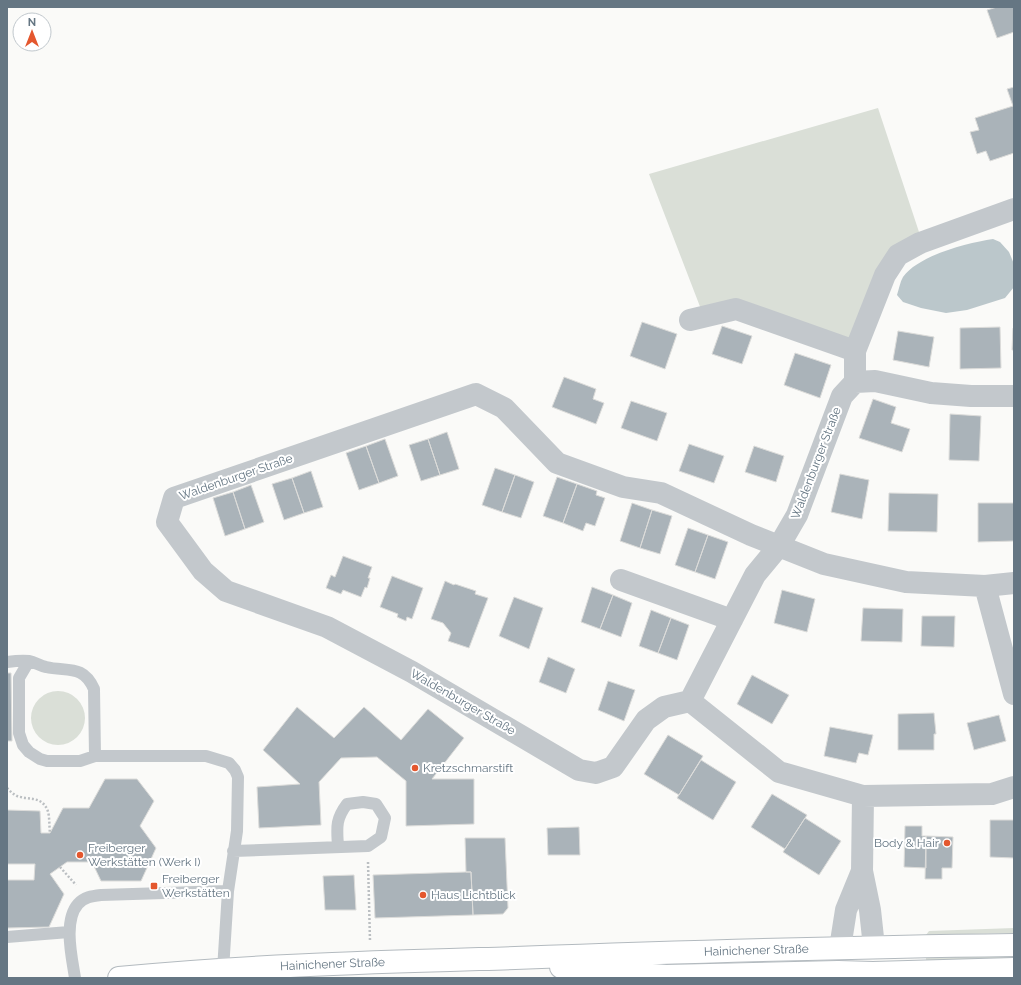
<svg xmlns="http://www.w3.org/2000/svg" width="1021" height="985" viewBox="0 0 1021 985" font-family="Raleway,sans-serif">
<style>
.green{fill:#dadfd7}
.water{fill:#bbc7cb}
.building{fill:#aab3b9;stroke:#dcdcda}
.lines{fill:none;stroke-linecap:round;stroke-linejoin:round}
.secondary-casing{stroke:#b3babf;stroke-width:24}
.path{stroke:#bbbfc2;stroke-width:2.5;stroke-dasharray:2 2;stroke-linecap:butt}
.lane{stroke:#c3c8cc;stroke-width:12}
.street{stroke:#c3c8cc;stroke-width:22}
.secondary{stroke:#fff;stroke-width:22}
.poi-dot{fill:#e4572e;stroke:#fff;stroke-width:1.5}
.labels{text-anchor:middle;stroke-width:4;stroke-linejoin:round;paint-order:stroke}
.street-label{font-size:12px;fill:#657683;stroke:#fff}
.poi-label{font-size:12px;fill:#657683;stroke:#fff;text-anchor:start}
</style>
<rect width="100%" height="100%" fill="#fafaf8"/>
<path class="green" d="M 878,108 L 920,235 L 898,255 L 855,351 L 736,309 L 704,317 L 649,174 Z
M31 718a27 27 0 1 1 54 0a27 27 0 1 1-54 0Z
M 1014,928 L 1014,933 L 926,935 L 929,931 Z
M 1014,955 L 1014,962 L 926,965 L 926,958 Z"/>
<path class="water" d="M 993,239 L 1000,242 L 1009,252 L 1014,264 L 1014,287 L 1005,298 L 967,310 L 946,313 L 921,308 L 903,302 L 897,295 C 899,289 900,282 903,277 C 919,255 967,243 993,239 Z"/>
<path class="building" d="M 997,7 L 1014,7 L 1014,32 L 997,38 L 987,10 Z
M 1014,87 L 1014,106 L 1013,106 L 1007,89 Z
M 1013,106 L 1014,106 L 1014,153 L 990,161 L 986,151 L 977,154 L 970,132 L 979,130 L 975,118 Z
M 642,322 L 677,334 L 665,369 L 630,356 Z
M 722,326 L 752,336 L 742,364 L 712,354 Z
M 1000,327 L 1001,368 L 960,369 L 960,328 Z
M 1013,328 L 1014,328 L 1014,350 L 1012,350 Z
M 898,331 L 934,337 L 929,367 L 893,360 Z
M 795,353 L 831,365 L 820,398 L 784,385 Z
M 564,377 L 596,389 L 593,399 L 604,403 L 596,424 L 552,407 Z
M 873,399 L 896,407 L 891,423 L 910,429 L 902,452 L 859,438 Z
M 631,401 L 667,413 L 657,441 L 621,428 Z
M 950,414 L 981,416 L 979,461 L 949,460 Z
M 447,432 L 459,469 L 440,475 L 428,439 Z
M 385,439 L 398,476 L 379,483 L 366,446 Z
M 428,439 L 440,475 L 421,481 L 409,445 Z
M 689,444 L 724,456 L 714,483 L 679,471 Z
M 366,446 L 379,483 L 359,490 L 346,453 Z
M 754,446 L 784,456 L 776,482 L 745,472 Z
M 495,468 L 515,475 L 502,512 L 482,505 Z
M 311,471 L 323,507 L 304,513 L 292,478 Z
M 840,474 L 869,480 L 862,519 L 831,512 Z
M 515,475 L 534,482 L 521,518 L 502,512 Z
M 557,477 L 577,484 L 563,523 L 543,516 Z
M 292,478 L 304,513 L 284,520 L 272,484 Z
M 577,484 L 597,491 L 596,495 L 605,498 L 595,526 L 586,523 L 583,531 L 563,523 Z
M 251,485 L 264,522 L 245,529 L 233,492 Z
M 233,492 L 245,529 L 225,536 L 213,498 Z
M 889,493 L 938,494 L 937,532 L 888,531 Z
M 632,503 L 652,510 L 640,548 L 620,541 Z
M 978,503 L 1014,503 L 1014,541 L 978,542 Z
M 652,510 L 672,516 L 660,554 L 640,548 Z
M 688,528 L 708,535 L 695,572 L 675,565 Z
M 708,535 L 728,542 L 715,579 L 695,572 Z
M 343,556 L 372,567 L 368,578 L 370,578 L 367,588 L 365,587 L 361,597 L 343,590 L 341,594 L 326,588 L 331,575 L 335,577 Z
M 392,576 L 423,588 L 412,619 L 407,617 L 406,621 L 397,617 L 398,614 L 380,607 Z
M 445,581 L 454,585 L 455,584 L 476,591 L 475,594 L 488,598 L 469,648 L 448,641 L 451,633 L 443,623 L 431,619 Z
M 592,587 L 613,595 L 600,629 L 581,622 Z
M 782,590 L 815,599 L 807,632 L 774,623 Z
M 613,595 L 632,603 L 621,637 L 600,629 Z
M 514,597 L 543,608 L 529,649 L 499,636 Z
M 863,608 L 903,609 L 902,642 L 861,641 Z
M 651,610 L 671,618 L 658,653 L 639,646 Z
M 922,616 L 955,616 L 954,647 L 921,646 Z
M 671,618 L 689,625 L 677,660 L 658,653 Z
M 548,657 L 575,669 L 566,693 L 539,682 Z
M 7,673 L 11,673 L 12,741 L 7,741 Z
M 752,675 L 789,695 L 772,724 L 737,704 Z
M 608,681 L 635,690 L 624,721 L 598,710 Z
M 297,707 L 334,738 L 364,707 L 401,740 L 428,709 L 464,738 L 432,779 L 474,779 L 474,824 L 406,826 L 406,781 L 377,757 L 341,758 L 319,782 L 321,825 L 259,828 L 257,787 L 300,784 L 263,750 Z
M 934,713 L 936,734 L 934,734 L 934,750 L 898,750 L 898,714 Z
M 999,715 L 1006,741 L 974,750 L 967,723 Z
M 830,727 L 873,735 L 868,755 L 859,753 L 856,763 L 824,756 Z
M 668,735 L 703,756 L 679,795 L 644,774 Z
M 701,760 L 736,782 L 713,820 L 677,798 Z
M 105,779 L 137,779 L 154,801 L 140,826 L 156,848 L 141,881 L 101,881 L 92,862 L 67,862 L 50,874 L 64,894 L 49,927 L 7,928 L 7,880 L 34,880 L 35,864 L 7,864 L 7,810 L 40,811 L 41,833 L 50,833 L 63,808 L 89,808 Z
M 772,794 L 807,815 L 785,849 L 751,827 Z
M 805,818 L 841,841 L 819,875 L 783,852 Z
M 990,820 L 1014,820 L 1014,858 L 990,857 Z
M 905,826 L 922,826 L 922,836 L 926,836 L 926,868 L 904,867 Z
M 579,827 L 580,855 L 548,855 L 547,828 Z
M 926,836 L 953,837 L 952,868 L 942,868 L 942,879 L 925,879 Z
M 465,838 L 505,838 L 508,908 L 503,914 L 473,915 L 471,872 L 466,872 Z
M 466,872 L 471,872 L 473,915 L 375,918 L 373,875 Z
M 354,875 L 356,910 L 325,910 L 323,876 Z"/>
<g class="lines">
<defs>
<g id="secondary">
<path d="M 561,967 L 594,971 L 666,976 L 838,972 L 873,973 L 1014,969"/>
<path id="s1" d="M 119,978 C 251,965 383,962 515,958 C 681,952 848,947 1014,945"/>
</g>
</defs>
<use href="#secondary" class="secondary-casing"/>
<path class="path" d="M 7,788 C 10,791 13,794 17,796 C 28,800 41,796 47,809 C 50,815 49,826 50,833
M 368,862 L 370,941
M 60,867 L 76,885"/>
<path class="lane" d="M 29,661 L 19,678 L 19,733 L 23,745 L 29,752 L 40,759 L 47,761 L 80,761 L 95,756
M 7,662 C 14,661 22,660 29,661 C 35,662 40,666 46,667 C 67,672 83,664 94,689 L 95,756 L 206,756 L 229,763 L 235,770 L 238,777 L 237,831 L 228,891 L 223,970
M 233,851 L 368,846 L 381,837 L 385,818 L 376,804 L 363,802 L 347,804 C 335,820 337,828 338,847
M 7,937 L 69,932
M 75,978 C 72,958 63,921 78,904 C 84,897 92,896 101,895 L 228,891"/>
<path class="street" d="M 1014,209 L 920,243 L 898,255 L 885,275 L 855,351 L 855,382 L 842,396 L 797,515 L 779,546 L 755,575 L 690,701 L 664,707 L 646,720 L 613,767 L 596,773 L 579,770 L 412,672 L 327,627 L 226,591 L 203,571 L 167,522 L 174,498 L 476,394 L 504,408 L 557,463 L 623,487 L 661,493 L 751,535 L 824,564 L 906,582 L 985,586 L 1014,694
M 690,320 L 736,309 L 855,351
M 855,382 L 875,381 L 931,393 L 971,396 L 1014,396
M 621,580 L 732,620
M 985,586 L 1014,583
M 690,701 L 779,772 L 863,796
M 874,947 L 870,910 L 862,871 L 863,796 L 992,794 L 1014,787
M 840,948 L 846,910 L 862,871"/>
<use href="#secondary" class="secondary"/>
</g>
<g class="poi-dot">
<circle cx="415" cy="768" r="4"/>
<circle cx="947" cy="843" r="4"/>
<circle cx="80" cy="855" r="4"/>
<rect x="150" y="882" width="8" height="8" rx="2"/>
<circle cx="423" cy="895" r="4"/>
</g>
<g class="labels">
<g class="street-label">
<text transform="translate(816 463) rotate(-69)" y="4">Waldenburger Straße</text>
<text transform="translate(236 477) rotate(-19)" y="4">Waldenburger Straße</text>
<text transform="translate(463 702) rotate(30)" y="4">Waldenburger Straße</text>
<text dy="4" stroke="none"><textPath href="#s1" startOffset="638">Hainichener Straße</textPath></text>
<text dy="4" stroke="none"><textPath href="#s1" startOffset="214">Hainichener Straße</textPath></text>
</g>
<g class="poi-label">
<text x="423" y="772">Kretzschmarstift</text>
<text x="939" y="847" text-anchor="end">Body &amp; Hair</text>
<text x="88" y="852">Freiberger<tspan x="88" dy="14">Werkstätten (Werk I)</tspan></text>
<text x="162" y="883">Freiberger<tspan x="162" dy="14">Werkstätten</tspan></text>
<text x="431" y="899">Haus Lichtblick</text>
</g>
</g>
<rect width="1021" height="985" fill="none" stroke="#657683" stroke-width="16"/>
<g transform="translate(32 32)"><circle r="19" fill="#ffffff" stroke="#c1c8cd"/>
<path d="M0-3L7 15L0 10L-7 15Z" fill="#e4572e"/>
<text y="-6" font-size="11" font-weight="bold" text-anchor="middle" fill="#657683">N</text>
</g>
</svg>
